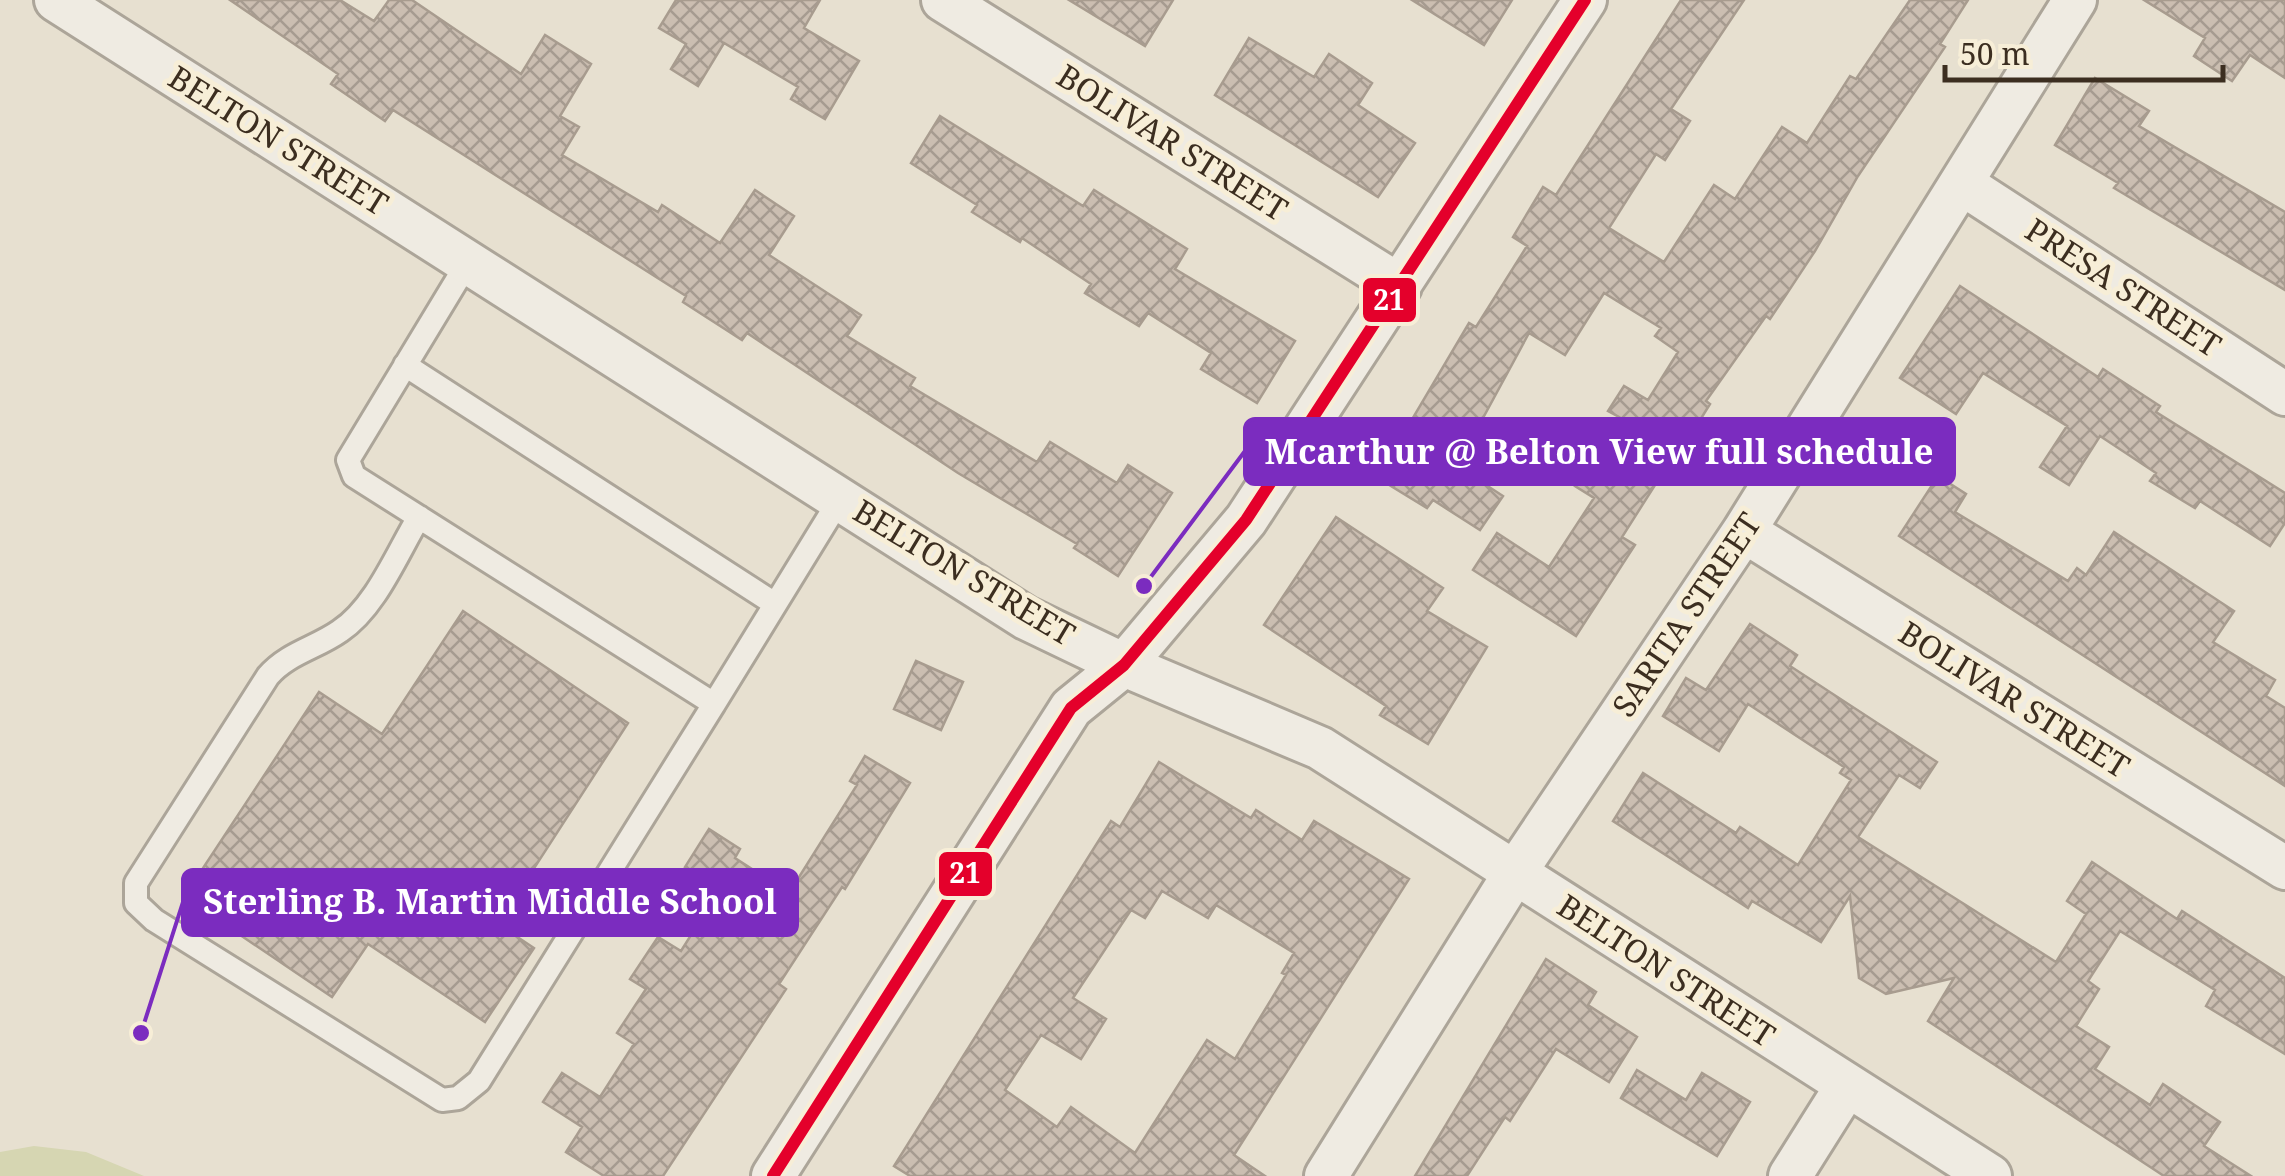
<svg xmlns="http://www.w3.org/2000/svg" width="2285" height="1176" viewBox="0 0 2285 1176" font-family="'Noto Serif',serif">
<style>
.garden{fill:#d6d6b2}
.building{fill:url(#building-cross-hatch);stroke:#a89c8f;stroke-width:2.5;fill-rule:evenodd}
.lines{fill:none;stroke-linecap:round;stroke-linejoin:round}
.service-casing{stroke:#aca599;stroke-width:28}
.minor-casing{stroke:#aca599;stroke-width:48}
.service{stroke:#efebe2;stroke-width:22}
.minor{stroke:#efebe2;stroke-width:42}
.bus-1-casing{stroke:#f7eed7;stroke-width:20}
.bus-1{stroke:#e4002b;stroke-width:12}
.labels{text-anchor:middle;stroke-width:10;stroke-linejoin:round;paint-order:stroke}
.street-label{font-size:32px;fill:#3c2e20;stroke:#f7eed7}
.leader{fill:none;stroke:#7b2cbf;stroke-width:4}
.callout-dot{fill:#7b2cbf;stroke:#f7eed7;stroke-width:4}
.callout{fill:#7b2cbf;stroke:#7b2cbf;stroke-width:4}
.callout-label{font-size:35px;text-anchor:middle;font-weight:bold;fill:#fff}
.line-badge{stroke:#f7eed7;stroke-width:4}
.badge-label{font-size:28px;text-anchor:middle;font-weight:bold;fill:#fff}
</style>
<defs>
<pattern id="building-cross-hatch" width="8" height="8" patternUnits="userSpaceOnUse" patternTransform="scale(2.5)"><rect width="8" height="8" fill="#cbbeb1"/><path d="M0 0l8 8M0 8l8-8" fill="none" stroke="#a69b90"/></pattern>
</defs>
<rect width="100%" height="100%" fill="#e7e0d0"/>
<path class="garden" d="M 34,1146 L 86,1152 L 144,1176 L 0,1176 L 0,1152 Z"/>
<path class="building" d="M 230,0 L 340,0 L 374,21 L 389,0 L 412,0 L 521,74 L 545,35 L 591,64 L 560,116 L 579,127 L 562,155 L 658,212 L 662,205 L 720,243 L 755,190 L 794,216 L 769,255 L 861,315 L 847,336 L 915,378 L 910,386 L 1037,462 L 1050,442 L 1117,483 L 1128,465 L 1172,493 L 1118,576 L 1074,548 L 1077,544 L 958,473 L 747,333 L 742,340 L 683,302 L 686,296 L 393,110 L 385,121 L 331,84 L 338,74 Z
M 676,0 L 820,0 L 804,28 L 859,61 L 825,119 L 791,99 L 798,87 L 724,43 L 698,86 L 671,69 L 686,44 L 659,28 Z
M 1069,0 L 1173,0 L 1145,46 Z
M 1412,0 L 1512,0 L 1484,45 Z
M 1681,0 L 1744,0 L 1671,109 L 1690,121 L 1665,160 L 1656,154 L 1609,228 L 1664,262 L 1714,185 L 1735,199 L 1782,127 L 1807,143 L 1850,76 L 1856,79 L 1910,0 L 1968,0 L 1940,44 L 1945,47 L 1858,176 L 1815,251 L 1770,319 L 1766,316 L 1706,401 L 1710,404 L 1679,454 L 1676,452 L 1622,537 L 1635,545 L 1576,636 L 1473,570 L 1497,533 L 1549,567 L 1594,498 L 1575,486 L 1619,417 L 1608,411 L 1624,386 L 1648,400 L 1678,352 L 1655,336 L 1661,328 L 1604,293 L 1565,355 L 1529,333 L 1457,466 L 1503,496 L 1480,530 L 1433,500 L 1427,508 L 1360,467 L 1377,439 L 1394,450 L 1469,323 L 1476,327 L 1527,246 L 1513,237 L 1543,187 L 1556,195 Z
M 2144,0 L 2285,0 L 2285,78 L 2250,55 L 2232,81 L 2194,56 L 2205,38 Z
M 1249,38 L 1314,77 L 1329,54 L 1372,83 L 1358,105 L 1415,143 L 1378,197 L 1215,95 Z
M 2095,78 L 2149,111 L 2139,126 L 2285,212 L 2285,290 L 2114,188 L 2118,183 L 2055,145 Z
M 940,116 L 1083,206 L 1094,190 L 1187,249 L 1175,269 L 1295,341 L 1257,403 L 1201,369 L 1211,353 L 1148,313 L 1139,326 L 1085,293 L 1091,284 L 1022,238 L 1020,242 L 972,212 L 977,205 L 911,163 Z
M 1960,286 L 2098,377 L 2103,369 L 2160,406 L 2156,412 L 2285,493 L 2285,523 L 2270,546 L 2200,501 L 2195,508 L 2150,481 L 2156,473 L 2100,436 L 2069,485 L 2040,467 L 2067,426 L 1983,373 L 1956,414 L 1900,378 Z
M 1938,476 L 1966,494 L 1955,512 L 2068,581 L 2077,568 L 2086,575 L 2114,532 L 2234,611 L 2213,642 L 2275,680 L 2266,696 L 2285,708 L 2285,786 L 1899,536 Z
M 1336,517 L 1443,588 L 1427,611 L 1487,647 L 1428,744 L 1380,715 L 1386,706 L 1264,625 Z
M 463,611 L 628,723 L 498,924 L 534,948 L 485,1022 L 368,944 L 332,997 L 184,897 L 319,692 L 382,734 Z
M 1750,624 L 1797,655 L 1790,666 L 1937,762 L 1920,788 L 1899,775 L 1858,837 L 2056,962 L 2086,914 L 2067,901 L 2092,862 L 2177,919 L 2182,911 L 2285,978 L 2285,1054 L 2206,1006 L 2215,990 L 2120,931 L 2088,981 L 2099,989 L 2076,1026 L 2109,1047 L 2095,1069 L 2150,1105 L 2163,1084 L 2220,1122 L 2204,1146 L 2251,1176 L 2164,1176 L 1928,1021 L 1954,978 L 1886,994 L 1859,978 L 1850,896 L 1821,942 L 1752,901 L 1748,908 L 1613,821 L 1643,773 L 1736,833 L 1740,827 L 1798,865 L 1851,780 L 1840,773 L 1844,767 L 1748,704 L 1719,751 L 1663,716 L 1686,678 L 1706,690 Z
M 916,661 L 963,682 L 941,730 L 894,709 Z
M 865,756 L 910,783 L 845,889 L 842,887 L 779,984 L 786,989 L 663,1176 L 604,1176 L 566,1152 L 582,1127 L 543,1102 L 562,1073 L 600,1097 L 634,1044 L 617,1033 L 646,989 L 630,979 L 658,937 L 681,951 L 720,889 L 685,867 L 709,829 L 740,849 L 735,858 L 789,893 L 857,785 L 850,781 Z
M 1159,762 L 1251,818 L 1256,810 L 1302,840 L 1314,821 L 1409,879 L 1234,1155 L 1265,1176 L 910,1176 L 894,1166 L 1111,821 L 1120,827 ZM 1162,891 L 1208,918 L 1216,905 L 1294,953 L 1282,973 L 1286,975 L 1235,1059 L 1207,1040 L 1135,1153 L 1071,1107 L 1057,1127 L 1005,1090 L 1041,1035 L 1081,1059 L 1106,1019 L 1073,998 L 1131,910 L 1145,918 Z
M 1546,959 L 1596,992 L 1588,1005 L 1637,1037 L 1609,1082 L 1556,1049 L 1510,1121 L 1505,1117 L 1467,1176 L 1415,1176 Z
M 1637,1070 L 1686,1100 L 1702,1073 L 1750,1102 L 1717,1156 L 1621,1098 Z"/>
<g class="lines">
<defs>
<path id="service" d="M 468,262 L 348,460 L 354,476 L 714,704 L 840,499
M 405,365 L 775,604
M 419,517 C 397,553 376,607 340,631 C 316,648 288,653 268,676 L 136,883 L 136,903 L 154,920 L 442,1100 L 458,1098 L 479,1081 L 714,704"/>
<path id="minor" d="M 56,0 L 1026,618 L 1124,665 L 1320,748 L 1990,1176
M 943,0 L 1400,286
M 1961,183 L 2285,394
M 1744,531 L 2285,868
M 773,1176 L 1071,708 L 1124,665 L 1246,520 L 1585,0
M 1326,1176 L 1516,871 L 1744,531 L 2075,0
M 1790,1176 L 1846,1087"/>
</defs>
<use href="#service" class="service-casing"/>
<use href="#minor" class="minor-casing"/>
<use href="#service" class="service"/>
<use href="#minor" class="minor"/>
<defs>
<path id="bus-1" d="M 773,1176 L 1071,708 L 1124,665 L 1246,520 L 1585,0"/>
</defs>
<use href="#bus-1" class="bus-1-casing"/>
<use href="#bus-1" class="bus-1"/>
</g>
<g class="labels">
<g class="street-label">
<text transform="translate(278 141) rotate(32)" y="11">BELTON STREET</text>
<text transform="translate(1172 143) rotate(32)" y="11">BOLIVAR STREET</text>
<text transform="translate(2123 288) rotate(33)" y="11">PRESA STREET</text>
<text transform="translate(964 573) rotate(31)" y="11">BELTON STREET</text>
<text transform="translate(1687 615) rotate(-56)" y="11">SARITA STREET</text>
<text transform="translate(2014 700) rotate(32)" y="11">BOLIVAR STREET</text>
<text transform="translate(1666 971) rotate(33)" y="11">BELTON STREET</text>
</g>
</g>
<path class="leader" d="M1144 586L1245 451M141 1033L183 902"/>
<g class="callout-dot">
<circle cx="1144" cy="586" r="10"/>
<circle cx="141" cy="1033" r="10"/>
</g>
<g class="callout">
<rect x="1245" y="419" width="709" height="65" rx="10"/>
<rect x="183" y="870" width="614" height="65" rx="10"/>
</g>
<g class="callout-label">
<text x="1599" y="464">Mcarthur @ Belton View full schedule</text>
<text x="490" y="914">Sterling B. Martin Middle School</text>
</g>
<g class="line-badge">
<rect x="1361" y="276" width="57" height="48" rx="10" fill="#e4002b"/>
<rect x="937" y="850" width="57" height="48" rx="10" fill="#e4002b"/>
</g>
<g class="badge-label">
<text x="1389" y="310">21</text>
<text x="965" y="883">21</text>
</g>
<path d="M1945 65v15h278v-15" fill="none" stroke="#3c2e20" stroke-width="5"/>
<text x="1960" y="65" font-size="30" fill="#3c2e20" stroke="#f7eed7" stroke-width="8" paint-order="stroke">50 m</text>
</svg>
